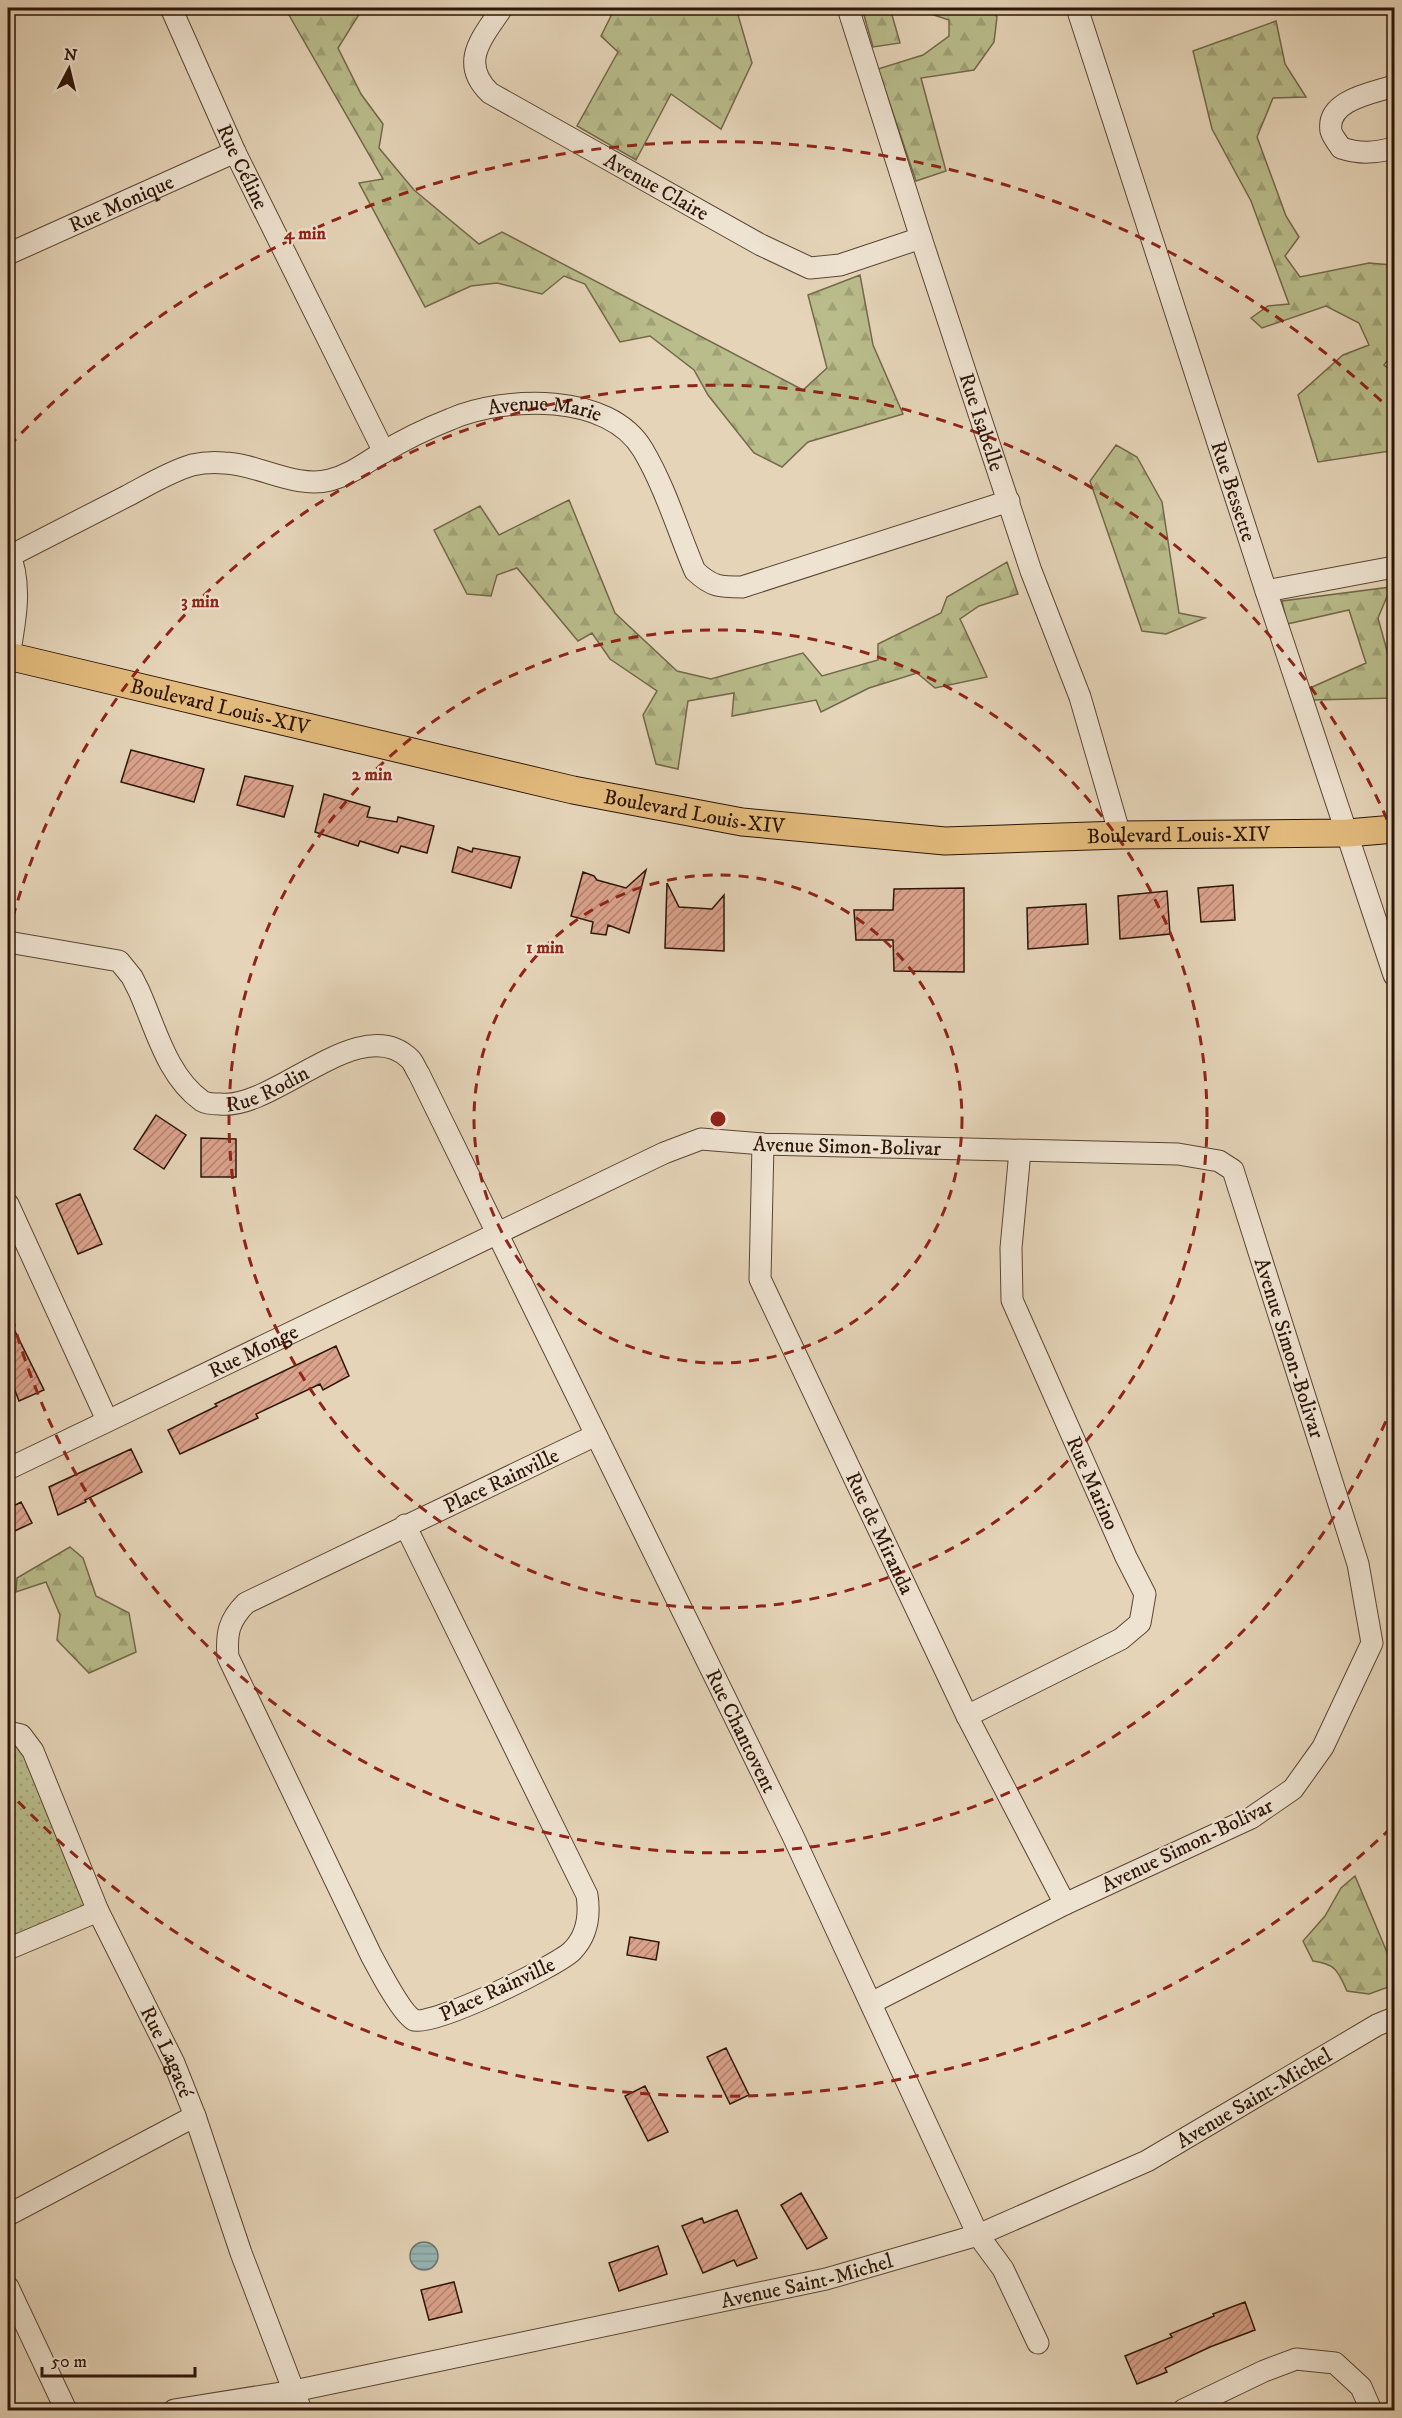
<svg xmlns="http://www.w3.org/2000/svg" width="1402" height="2418" viewBox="0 0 1402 2418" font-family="'IM FELL DW Pica',serif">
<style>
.grass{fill:url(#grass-dots);stroke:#736849;stroke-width:1.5}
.forest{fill:url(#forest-firs);stroke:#736849;stroke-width:1.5}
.water{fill:url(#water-rules);stroke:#6d7670;stroke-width:1.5}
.building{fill:url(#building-hatch);stroke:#2d1507;stroke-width:1.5}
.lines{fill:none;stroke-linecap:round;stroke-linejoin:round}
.minor-casing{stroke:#5b4533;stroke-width:23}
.major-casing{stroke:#2d1507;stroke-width:29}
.minor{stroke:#eee3d1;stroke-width:21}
.major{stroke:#e2ba7c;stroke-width:27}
.ring{fill:none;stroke:#8f2418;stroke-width:3;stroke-dasharray:10 8}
.labels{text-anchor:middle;stroke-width:4.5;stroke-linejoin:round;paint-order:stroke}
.street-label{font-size:21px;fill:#2d1507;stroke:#eee3d1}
.centre{fill:#8f2418;stroke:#eee3d1;stroke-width:3}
.ring-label{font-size:18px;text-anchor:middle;font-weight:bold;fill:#8f2418;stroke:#eee3d1;stroke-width:4.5;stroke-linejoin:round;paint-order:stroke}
</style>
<defs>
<pattern id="grass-dots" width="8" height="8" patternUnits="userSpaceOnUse" patternTransform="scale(1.5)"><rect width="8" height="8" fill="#b9bc8b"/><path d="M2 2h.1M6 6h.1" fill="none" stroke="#9fa176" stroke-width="1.8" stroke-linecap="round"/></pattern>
<pattern id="forest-firs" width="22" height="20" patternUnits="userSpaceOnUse" patternTransform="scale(1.5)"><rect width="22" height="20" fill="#b9bc8b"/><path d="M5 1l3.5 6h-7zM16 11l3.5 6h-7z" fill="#9fa176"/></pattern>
<pattern id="water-rules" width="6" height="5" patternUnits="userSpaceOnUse" patternTransform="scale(1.5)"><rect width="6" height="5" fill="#97b7b6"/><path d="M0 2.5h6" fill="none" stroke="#829c9b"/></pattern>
<pattern id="building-hatch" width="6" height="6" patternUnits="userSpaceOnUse" patternTransform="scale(1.5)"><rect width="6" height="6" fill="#dba28c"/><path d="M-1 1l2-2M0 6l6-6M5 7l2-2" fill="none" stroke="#b28370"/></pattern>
</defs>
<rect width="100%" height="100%" fill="#e5d4b8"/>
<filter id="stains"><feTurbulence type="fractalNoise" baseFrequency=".00333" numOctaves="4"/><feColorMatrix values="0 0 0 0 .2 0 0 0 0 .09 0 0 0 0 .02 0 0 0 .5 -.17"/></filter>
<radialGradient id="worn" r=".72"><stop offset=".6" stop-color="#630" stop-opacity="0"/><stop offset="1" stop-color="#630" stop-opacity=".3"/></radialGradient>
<path class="grass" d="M 8,1732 L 21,1735 L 98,1911 L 8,1949 Z"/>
<path class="forest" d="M 285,8 L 363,8 L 338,48 L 361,94 L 383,124 L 379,148 L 414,190 L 479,244 L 502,232 L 803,390 L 827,368 L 808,295 L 860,275 L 873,345 L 903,414 L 808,442 L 782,467 L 754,453 L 708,395 L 694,370 L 650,336 L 620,342 L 585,284 L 564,276 L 542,294 L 497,283 L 471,286 L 425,307 L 359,183 L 383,179 Z
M 615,8 L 736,8 L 752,63 L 721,129 L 671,94 L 636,160 L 577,126 L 618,52 L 601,36 Z
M 862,8 L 890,8 L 900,43 L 873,47 Z
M 920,8 L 991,8 L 997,17 L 994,42 L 974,70 L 921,78 L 946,171 L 916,181 L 878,69 L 923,55 L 949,36 L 949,20 L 922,11 Z
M 1276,21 L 1285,64 L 1306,97 L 1273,98 L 1257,137 L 1286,216 L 1299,237 L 1285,256 L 1300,277 L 1369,263 L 1392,265 L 1394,268 L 1394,351 L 1384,365 L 1394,373 L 1394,459 L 1390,451 L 1318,462 L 1298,395 L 1343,355 L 1369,345 L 1359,323 L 1326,306 L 1262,328 L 1251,318 L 1268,306 L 1289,304 L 1251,201 L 1212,129 L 1193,51 Z
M 1116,445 L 1137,457 L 1162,502 L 1179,613 L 1205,618 L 1166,634 L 1142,631 L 1090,481 Z
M 569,500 L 615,613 L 677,671 L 711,679 L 803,653 L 822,676 L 878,660 L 878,644 L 941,613 L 947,597 L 1007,562 L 1018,594 L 979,606 L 960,619 L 987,677 L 935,688 L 917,673 L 869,688 L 821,712 L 816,700 L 732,716 L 734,693 L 688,701 L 678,769 L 656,764 L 643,715 L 657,691 L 610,659 L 592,633 L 578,641 L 517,568 L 497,575 L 491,596 L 467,594 L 434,530 L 480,506 L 499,535 Z
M 1391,587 L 1378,618 L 1389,658 L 1394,659 L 1394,698 L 1313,700 L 1310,688 L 1366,663 L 1349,610 L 1287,624 L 1282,601 Z
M 70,1547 L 83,1558 L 96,1596 L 129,1613 L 136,1652 L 89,1673 L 57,1640 L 60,1615 L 46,1582 L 16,1592 L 17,1578 Z
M 1355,1876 L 1394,1969 L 1394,1985 L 1369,1994 L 1347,1991 C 1338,1971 1336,1964 1313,1961 L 1303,1941 L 1325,1916 L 1341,1888 Z"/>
<path class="water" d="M410 2256a14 14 0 1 1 28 0a14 14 0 1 1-28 0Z"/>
<path class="building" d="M 131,750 L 204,769 L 194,802 L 121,782 Z
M 245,776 L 293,786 L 284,817 L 237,805 Z
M 324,794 L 370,807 L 367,817 L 397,822 L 398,817 L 434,826 L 427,853 L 401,846 L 398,853 L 360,841 L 358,846 L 315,832 Z
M 458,847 L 472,852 L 473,848 L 520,857 L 511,888 L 452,872 Z
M 646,870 L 629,933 L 608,925 L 606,935 L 591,933 L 593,922 L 571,916 L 583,872 L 594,876 L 597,880 L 626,888 Z
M 667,883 L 679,907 L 712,909 L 724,895 L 724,951 L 665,948 Z
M 1233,885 L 1235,920 L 1201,922 L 1198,888 Z
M 964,888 L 964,972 L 894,971 L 893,940 L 856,940 L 854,910 L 893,910 L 894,889 Z
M 1167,891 L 1170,934 L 1120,939 L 1118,896 Z
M 1086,904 L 1088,944 L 1028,949 L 1027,908 Z
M 156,1115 L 186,1135 L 164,1169 L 134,1149 Z
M 201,1138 L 236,1139 L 236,1177 L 201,1177 Z
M 80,1194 L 102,1244 L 78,1254 L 56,1204 Z
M 8,1317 L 44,1390 L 19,1401 L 8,1372 Z
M 336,1346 L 349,1376 L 323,1390 L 320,1384 L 256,1414 L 258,1418 L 180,1454 L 168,1430 L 217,1406 L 215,1404 Z
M 131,1449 L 142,1472 L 85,1500 L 86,1502 L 58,1515 L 49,1487 Z
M 21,1502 L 32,1523 L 8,1534 L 8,1509 Z
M 630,1937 L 659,1942 L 656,1960 L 627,1955 Z
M 726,2048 L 749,2095 L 730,2104 L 707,2057 Z
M 645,2086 L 668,2132 L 648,2141 L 625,2096 Z
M 801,2193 L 827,2238 L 807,2249 L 781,2205 Z
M 737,2210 L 757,2258 L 737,2266 L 734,2260 L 703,2273 L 682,2226 L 702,2218 L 704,2223 Z
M 658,2246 L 667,2274 L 619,2291 L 609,2263 Z
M 454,2282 L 462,2312 L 429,2320 L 421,2290 Z
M 1245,2302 L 1255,2330 L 1210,2347 L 1165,2368 L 1167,2372 L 1137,2384 L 1125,2356 L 1172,2337 L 1170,2334 L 1214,2316 L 1213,2314 Z"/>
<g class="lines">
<defs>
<g id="minor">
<path id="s1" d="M 171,8 L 235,152 L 384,452"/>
<path id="s2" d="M 502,8 C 483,37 458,62 490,93 L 761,245 L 810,268 L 840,265 L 921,238"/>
<path id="s3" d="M 848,8 L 921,238 L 1031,571 L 1080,697 L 1120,835"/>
<path id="s4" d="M 1077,8 L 1266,591 L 1394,975"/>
<path d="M 1394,86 C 1373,93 1326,100 1331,131 C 1332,136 1338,143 1341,148 C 1360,154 1375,153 1394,148"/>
<path id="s5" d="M 8,254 L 235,152"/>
<path d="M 8,551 C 23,583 15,622 9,656"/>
<path id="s6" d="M 10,556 C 49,536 88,516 127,496 C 148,485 169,472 192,465 C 201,463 214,462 224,463 C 259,464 295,489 330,480 C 350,475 365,463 382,453 C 403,440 428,428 451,419 C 505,396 609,392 643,450 C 665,487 678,531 695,571 C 712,587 720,587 742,587 L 1009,501"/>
<path d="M 1266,591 L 1394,567"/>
<path id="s7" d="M 8,942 L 119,961 L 132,977 L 139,991 C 156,1029 167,1076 202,1101 C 207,1104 214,1104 220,1104 C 273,1111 361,1010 410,1059 C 414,1063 416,1070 419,1074 L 792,1834 L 978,2235 L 1003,2269 L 1038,2343"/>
<path id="s8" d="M 763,1144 L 760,1279 L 967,1716 L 1065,1904"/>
<path d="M 8,1204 L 107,1420"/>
<path id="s9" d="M 8,1469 L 664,1153 L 701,1139 L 763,1144 L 1178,1154 L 1219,1161 L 1233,1170 L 1358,1564 L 1372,1643 L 1323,1747 L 1293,1789 L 1251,1818 L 1065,1904 L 871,2003"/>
<path id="s10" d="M 405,1525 L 587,1895 C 590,1915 587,1936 572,1951 C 557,1966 430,2028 414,2020 C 402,2014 378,1968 371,1955 L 228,1657 C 226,1633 229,1620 246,1603 L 596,1435"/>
<path d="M 967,1716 L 1121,1639 L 1140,1623 L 1145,1594 L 1126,1557 L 1012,1300 L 1011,1248 L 1020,1151"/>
<path id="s11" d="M 8,1732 L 21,1735 L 33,1751 L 98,1911 L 174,2063 L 195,2116 L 241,2253 L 301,2410"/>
<path d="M 8,1949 L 98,1911"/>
<path d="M 8,2215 L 195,2116"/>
<path d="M 8,2287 L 66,2410"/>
<path id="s12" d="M 174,2410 L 294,2391 L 826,2279 L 978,2235 L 1147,2161 L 1377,2025 L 1394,2018"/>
<path d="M 1183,2410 L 1264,2371 L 1296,2359 L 1335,2363 L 1361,2387 L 1371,2410"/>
</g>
<g id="major">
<path id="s13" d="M 8,656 L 573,790 L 742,822 L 945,841 L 1120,835 L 1348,833 L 1394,829"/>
</g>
</defs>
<use href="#minor" class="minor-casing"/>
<use href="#major" class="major-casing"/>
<use href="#minor" class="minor"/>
<use href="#major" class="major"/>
</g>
<g class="ring">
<circle cx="718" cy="1119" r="244"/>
<circle cx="718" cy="1119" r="489"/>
<path d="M1393 1405A733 733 0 0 1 8 1303M8 935A733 733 0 0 1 1393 833"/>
<path d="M1391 1828A978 978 0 0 1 9 1792M9 446A978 978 0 0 1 1391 410"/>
</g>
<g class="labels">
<g class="street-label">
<text dy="7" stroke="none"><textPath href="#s1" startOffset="174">Rue Céline</textPath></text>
<text dy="7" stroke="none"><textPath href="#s2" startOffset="288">Avenue Claire</textPath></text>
<text dy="7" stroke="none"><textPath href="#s5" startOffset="124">Rue Monique</textPath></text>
<text dy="7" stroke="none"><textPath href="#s6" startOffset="576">Avenue Marie</textPath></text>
<text dy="7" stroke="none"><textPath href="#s3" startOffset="435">Rue Isabelle</textPath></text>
<text dy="7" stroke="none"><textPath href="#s4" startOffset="508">Rue Bessette</textPath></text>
<text dy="7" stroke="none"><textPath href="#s13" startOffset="218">Boulevard Louis-XIV</textPath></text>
<text dy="7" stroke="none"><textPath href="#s13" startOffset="704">Boulevard Louis-XIV</textPath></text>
<text dy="7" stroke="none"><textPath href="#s13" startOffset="1190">Boulevard Louis-XIV</textPath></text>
<text dy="7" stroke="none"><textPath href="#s7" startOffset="346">Rue Rodin</textPath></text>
<text dy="7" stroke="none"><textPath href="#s9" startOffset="914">Avenue Simon-Bolivar</textPath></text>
<text dy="7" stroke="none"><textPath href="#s9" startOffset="1490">Avenue Simon-Bolivar</textPath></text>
<text dy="7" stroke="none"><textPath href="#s9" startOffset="272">Rue Monge</textPath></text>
<text dy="7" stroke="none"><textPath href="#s10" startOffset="1398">Place Rainville</textPath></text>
<text transform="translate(1093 1483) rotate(66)" y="7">Rue Marino</text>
<text dy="7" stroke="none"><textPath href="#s8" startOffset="416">Rue de Miranda</textPath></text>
<text dy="7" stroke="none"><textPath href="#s7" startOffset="1251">Rue Chantovent</textPath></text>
<text transform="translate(1187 1845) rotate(-26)" y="7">Avenue Simon-Bolivar</text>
<text transform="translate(497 1989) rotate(-25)" y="7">Place Rainville</text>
<text dy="7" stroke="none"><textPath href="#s11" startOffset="363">Rue Lagacé</textPath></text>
<text dy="7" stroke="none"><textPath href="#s12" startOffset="1132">Avenue Saint-Michel</textPath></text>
<text dy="7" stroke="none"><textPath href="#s12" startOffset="646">Avenue Saint-Michel</textPath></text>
</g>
</g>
<circle cx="718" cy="1119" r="9" class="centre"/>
<g class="ring-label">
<text x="305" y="239">4 min</text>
<text x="200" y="607">3 min</text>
<text x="372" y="780">2 min</text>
<text x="545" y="953">1 min</text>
</g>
<rect width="1402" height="2418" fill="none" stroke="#e5d4b8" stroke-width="30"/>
<rect x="9" y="9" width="1384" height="2400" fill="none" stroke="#2d1507" stroke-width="3"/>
<rect x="15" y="15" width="1372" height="2388" fill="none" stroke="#2d1507" stroke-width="1.5"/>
<g transform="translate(69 69) rotate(7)" stroke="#eee3d1" stroke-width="4.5" paint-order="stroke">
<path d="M0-4.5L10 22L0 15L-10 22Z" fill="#2d1507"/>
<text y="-9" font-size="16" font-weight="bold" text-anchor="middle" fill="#2d1507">N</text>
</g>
<path d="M42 2367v9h153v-9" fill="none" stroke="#2d1507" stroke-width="3"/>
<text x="51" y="2367" font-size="18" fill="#2d1507" stroke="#eee3d1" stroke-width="4.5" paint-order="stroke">50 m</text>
<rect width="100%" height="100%" filter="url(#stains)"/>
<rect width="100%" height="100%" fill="url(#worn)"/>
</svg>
